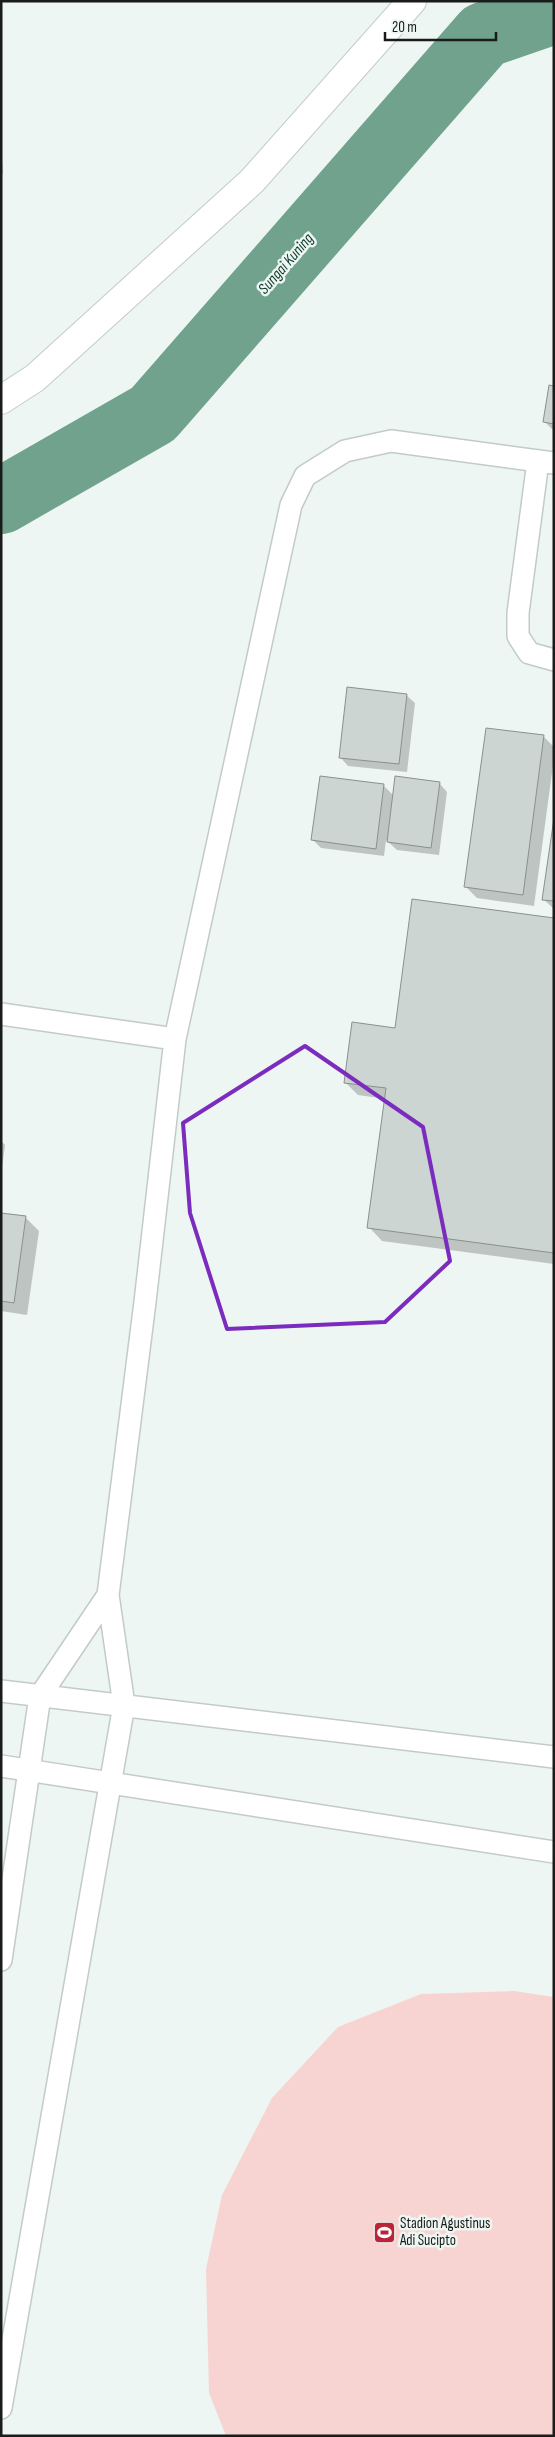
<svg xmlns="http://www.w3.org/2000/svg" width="555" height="2437" viewBox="0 0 555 2437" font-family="'Sofia Sans Condensed',sans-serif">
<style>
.green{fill:#f7d4d2}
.shadow{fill:#0003}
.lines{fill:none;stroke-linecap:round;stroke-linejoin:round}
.river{stroke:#70a28d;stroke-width:66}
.building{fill:#ccd5d1;stroke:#89918d}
.service-casing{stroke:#c3cbc7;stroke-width:24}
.minor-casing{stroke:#c3cbc7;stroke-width:30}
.service{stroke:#fff;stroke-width:21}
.minor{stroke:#fff;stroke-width:28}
.marked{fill:none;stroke:#7b2cbf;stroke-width:4;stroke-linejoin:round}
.labels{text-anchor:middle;stroke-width:5;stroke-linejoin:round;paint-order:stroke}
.poi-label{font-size:15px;fill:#191c1a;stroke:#edf6f2;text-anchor:start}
.water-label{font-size:16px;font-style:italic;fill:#0e3b2c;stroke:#edf6f2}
</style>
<rect width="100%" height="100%" fill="#edf6f2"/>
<path class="green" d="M 514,1991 L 554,1997 L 554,2436 L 226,2436 L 209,2393 L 206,2269 L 222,2195 L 272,2098 L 338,2027 L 421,1994 Z"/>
<path class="shadow" d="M 1,141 L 3,174 L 1,174 Z
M 554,387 L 554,431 L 545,422 Z
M 406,695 L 415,703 L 407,772 L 348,766 L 340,757 Z
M 544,737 L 554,747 L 554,758 L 534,906 L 477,898 L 466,887 Z
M 439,783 L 447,792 L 439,855 L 397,850 L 386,840 L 384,856 L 321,848 L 313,840 L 383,785 L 394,796 Z
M 554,826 L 554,909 L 543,899 Z
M 554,920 L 554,1264 L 382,1241 L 369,1227 L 386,1099 L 358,1095 L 345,1082 L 396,1029 Z
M 1,1141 L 5,1145 L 1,1175 Z
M 1,1214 L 25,1217 L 39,1231 L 27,1315 L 1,1311 Z"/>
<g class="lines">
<path class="river" d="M 1,501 L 153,414 L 484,35 L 554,11"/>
</g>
<path class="building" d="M 549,385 L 554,386 L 554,424 L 543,422 Z
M 347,687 L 407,694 L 399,764 L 339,758 Z
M 486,728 L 544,735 L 523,895 L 464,887 Z
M 320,776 L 384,784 L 376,849 L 311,840 Z
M 395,776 L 440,782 L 431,848 L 387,842 Z
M 554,818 L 554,901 L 542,900 Z
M 412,899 L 554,918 L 554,1253 L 367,1228 L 386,1088 L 344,1083 L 352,1022 L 395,1028 Z
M 1,1213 L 26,1216 L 14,1303 L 1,1301 Z"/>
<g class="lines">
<defs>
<path id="service" d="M 538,461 L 518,613 L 518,636 L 529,653 L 554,660
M 1,1014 L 175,1039
M 1,1691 L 554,1757
M 1,1766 L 554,1852
M 1,1960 L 40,1696 L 108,1595
M 1,2408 L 124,1705 L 108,1595 L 145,1302 L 175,1039 L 291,505 L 305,476 L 345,451 L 391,441 L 554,463"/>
<path id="minor" d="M 1,400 L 35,378 L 252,181 L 412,1"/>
</defs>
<use href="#service" class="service-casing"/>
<use href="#minor" class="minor-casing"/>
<use href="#service" class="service"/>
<use href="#minor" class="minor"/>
</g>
<path class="marked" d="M 305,1046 L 423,1127 L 450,1261 L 385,1322 L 227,1329 L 190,1213 L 183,1123 Z"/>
<defs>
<symbol id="stadium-square" viewBox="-11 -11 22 22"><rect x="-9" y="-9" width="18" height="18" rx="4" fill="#b82637" stroke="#edf6f2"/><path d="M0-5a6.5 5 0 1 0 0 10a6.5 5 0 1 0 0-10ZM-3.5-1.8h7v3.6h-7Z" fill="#fff"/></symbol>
</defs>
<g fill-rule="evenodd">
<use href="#stadium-square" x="372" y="2220" width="25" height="25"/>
</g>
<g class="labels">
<g class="poi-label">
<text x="400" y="2228">Stadion Agustinus<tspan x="400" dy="17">Adi Sucipto</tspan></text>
</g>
<g class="water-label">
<text transform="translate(285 263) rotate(-49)" y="6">Sungai Kuning</text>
</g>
</g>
<rect width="555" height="2437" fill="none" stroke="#191c1a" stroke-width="5"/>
<path d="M385 32v8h111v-8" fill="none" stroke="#191c1a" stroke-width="2.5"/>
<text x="392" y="32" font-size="15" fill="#191c1a" stroke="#edf6f2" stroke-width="4" paint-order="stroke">20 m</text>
</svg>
